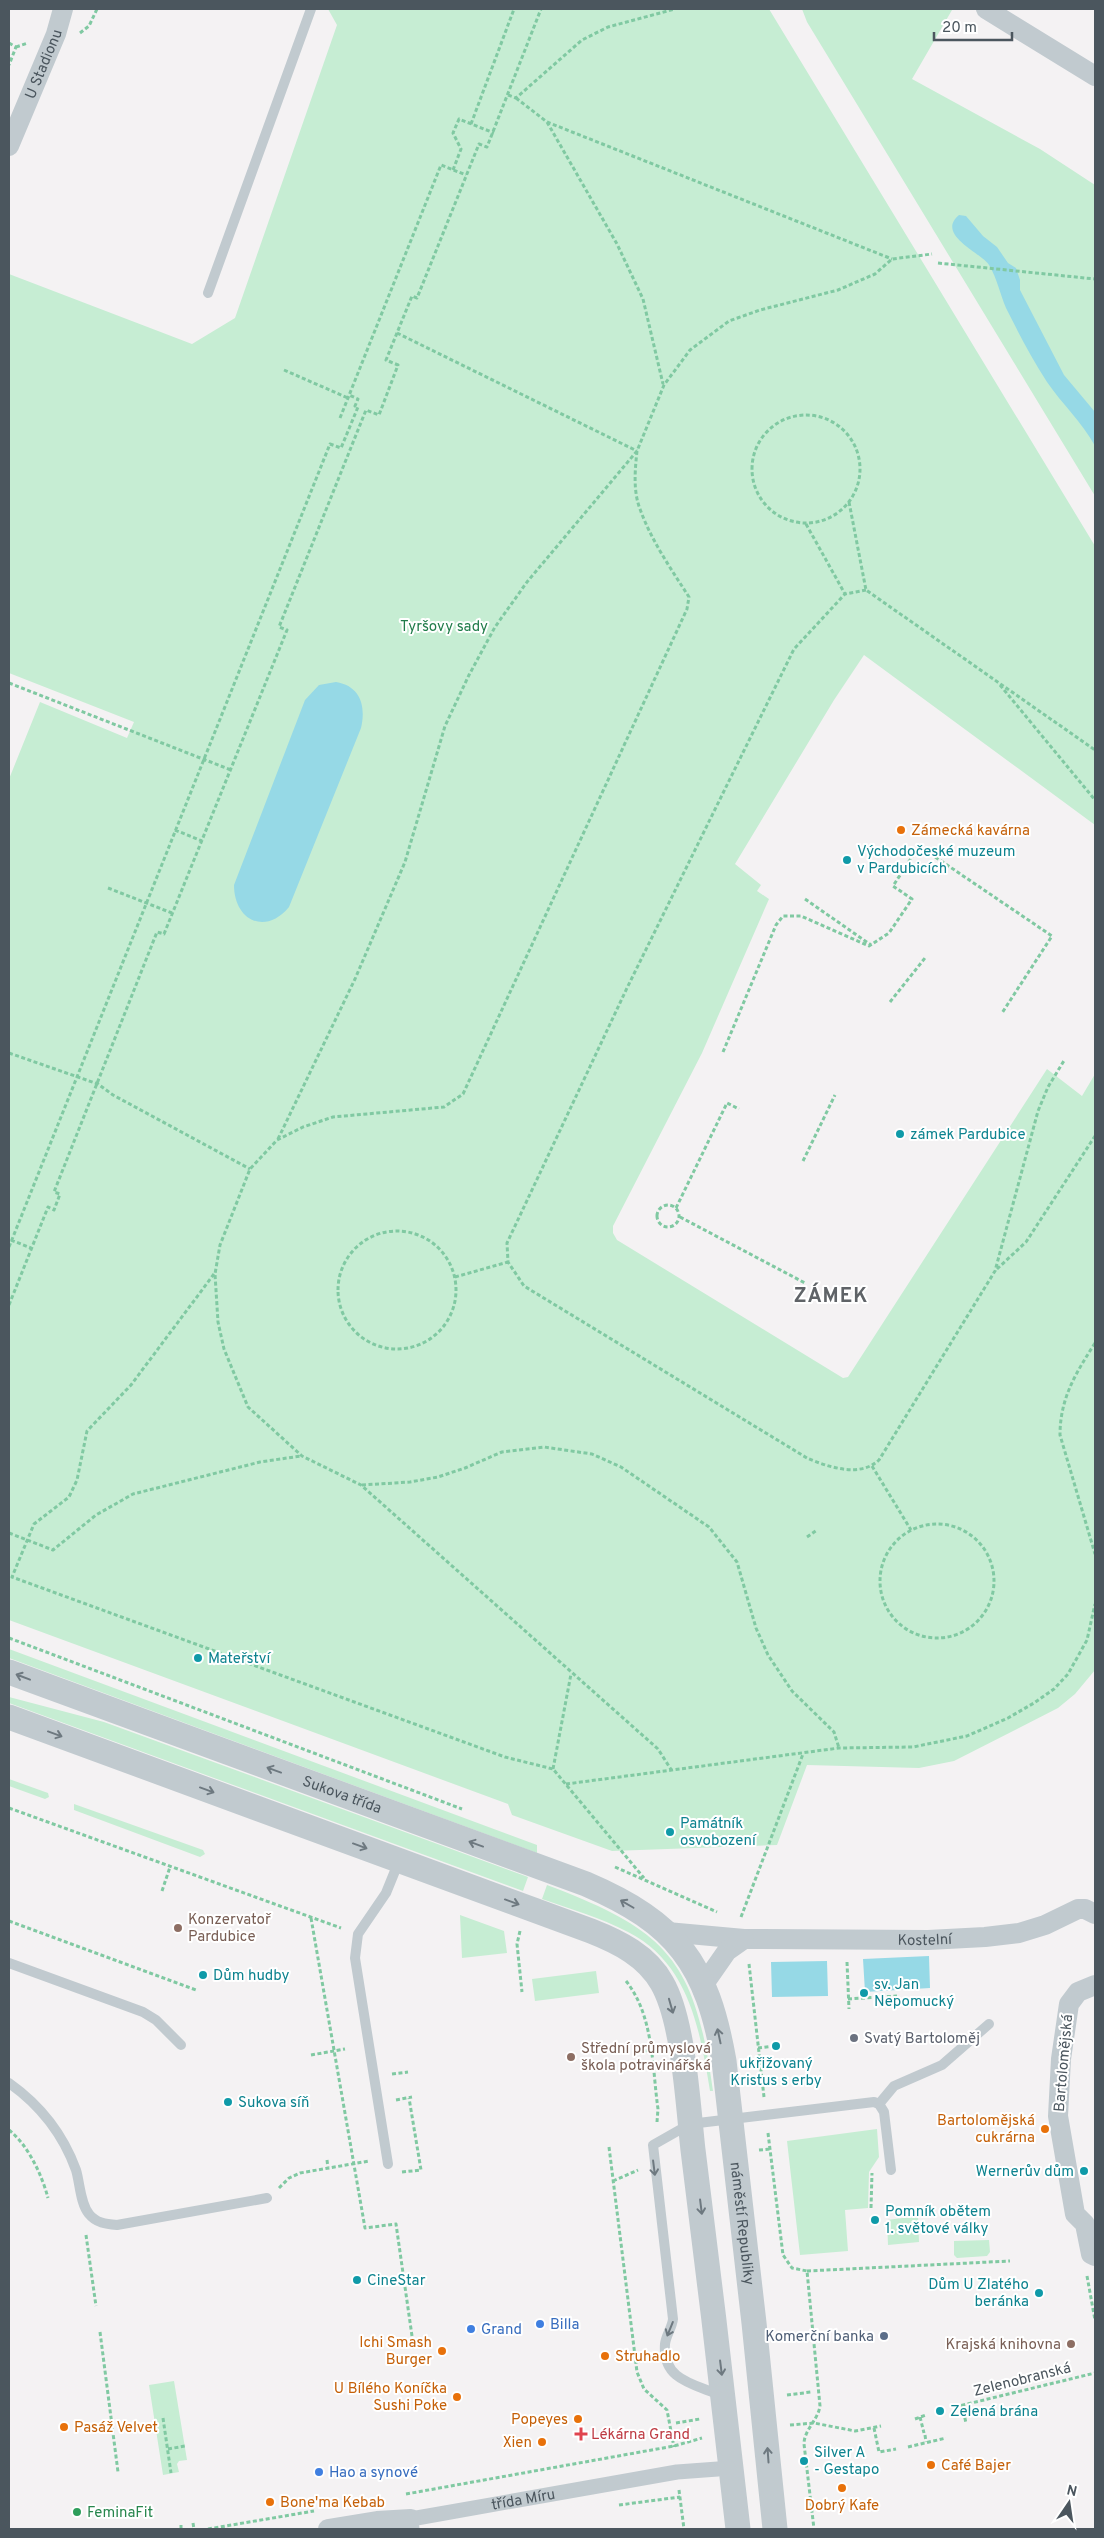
<svg xmlns="http://www.w3.org/2000/svg" width="1104" height="2538" viewBox="0 0 1104 2538" font-family="Overpass,sans-serif">
<style>
.green{fill:#c6edd3}
.water{fill:#96d9e6}
.lines{fill:none;stroke-linecap:round;stroke-linejoin:round}
.path{stroke:#80c9a2;stroke-width:3;stroke-dasharray:4 2.5;stroke-linecap:butt}
.service{stroke:#c1cacf;stroke-width:10}
.pedestrian{stroke:#c1cacf;stroke-width:15}
.minor{stroke:#c1cacf;stroke-width:20}
.tertiary{stroke:#c1cacf;stroke-width:25}
.path-bridge{stroke:#80c9a2;stroke-width:3;stroke-dasharray:4 2.5;stroke-linecap:butt}
.oneway{stroke:#6e7980}
.food-dot{fill:#e8710a;stroke:#fff;stroke-width:2}
.culture-dot{fill:#0f9aa8;stroke:#fff;stroke-width:2}
.education-dot{fill:#8d6e63;stroke:#fff;stroke-width:2}
.worship-dot{fill:#6b7280;stroke:#fff;stroke-width:2}
.shop-dot{fill:#3f7fe0;stroke:#fff;stroke-width:2}
.service-dot{fill:#5c6f8a;stroke:#fff;stroke-width:2}
.health-dot{fill:#e0444e;stroke:#fff;stroke-width:2}
.leisure-dot{fill:#2e9e5b;stroke:#fff;stroke-width:2}
.labels{text-anchor:middle;stroke-width:4;stroke-linejoin:round;paint-order:stroke}
.street-label{font-size:15px;fill:#4b565e;stroke:#fff}
.park-label{font-size:15px;fill:#207c4a;stroke:#fff}
.food-label{font-size:15px;fill:#c56008;stroke:#fff;text-anchor:start}
.culture-label{font-size:15px;fill:#0d838f;stroke:#fff;text-anchor:start}
.education-label{font-size:15px;fill:#785e54;stroke:#fff;text-anchor:start}
.worship-label{font-size:15px;fill:#5b616d;stroke:#fff;text-anchor:start}
.shop-label{font-size:15px;fill:#366cbe;stroke:#fff;text-anchor:start}
.service-label{font-size:15px;fill:#4e5e75;stroke:#fff;text-anchor:end}
.health-label{font-size:15px;fill:#be3a42;stroke:#fff;text-anchor:start}
.leisure-label{font-size:15px;fill:#27864d;stroke:#fff;text-anchor:start}
.district-label{font-size:20px;font-weight:bold;letter-spacing:1px;fill:#5f6367;stroke:#fff}
</style>
<rect width="100%" height="100%" fill="#f4f2f3"/>
<path class="green" d="M 328,9 L 769,9 L 1095,546 L 1095,825 L 864,655 L 834,700 L 735,864 L 761,885 L 757,891 L 769,899 L 702,1053 L 613,1226 L 613,1233 L 617,1240 L 843,1378 L 848,1377 L 1047,1069 L 1082,1096 L 1095,1074 L 1095,1670 L 1075,1694 L 1058,1708 L 954,1761 L 919,1768 L 807,1765 L 777,1845 L 612,1851 L 512,1815 L 508,1804 L 9,1620 L 9,779 L 40,702 L 127,738 L 134,722 L 9,673 L 9,274 L 192,344 L 235,318 L 337,25 Z
M 802,9 L 952,10 L 912,79 L 1040,149 L 1095,185 L 1095,496 L 807,22 Z
M 9,1649 L 537,1845 L 537,1853 L 9,1658 Z
M 9,1697 L 104,1722 L 528,1877 L 523,1891 L 9,1703 Z
M 9,1779 L 48,1793 L 49,1797 L 45,1799 L 9,1786 Z
M 74,1804 L 203,1850 L 205,1854 L 200,1857 L 74,1810 Z
M 547,1885 C 669,1931 695,1961 713,2091 L 710,2091 C 700,2030 689,1963 628,1932 C 601,1918 571,1909 542,1899 Z
M 460,1915 L 504,1931 L 507,1953 L 462,1958 Z
M 596,1971 L 599,1993 L 535,2001 L 532,1979 Z
M 877,2129 L 879,2157 L 869,2172 L 868,2208 L 845,2210 L 848,2251 L 800,2255 L 787,2141 Z
M 918,2216 L 919,2242 L 888,2245 L 887,2220 Z
M 989,2240 L 990,2252 L 987,2256 L 957,2258 L 954,2255 L 954,2241 Z
M 174,2381 L 187,2460 L 179,2461 L 177,2464 L 179,2472 L 163,2475 L 149,2385 Z"/>
<path class="water" d="M 959,215 L 966,216 L 983,236 L 997,247 L 1008,263 L 1016,268 L 1020,280 L 1020,290 L 1064,375 L 1095,412 L 1095,446 C 1082,422 1062,404 1047,382 C 1032,359 1018,332 1006,308 C 1000,294 997,278 989,265 C 982,253 935,235 959,215 Z
M 336,682 C 361,686 366,707 361,728 L 289,907 C 265,936 234,920 234,885 L 305,700 L 319,685 Z
M 929,1956 L 930,1988 L 865,1992 L 863,1959 Z
M 827,1961 L 828,1996 L 772,1997 L 771,1962 Z"/>
<g class="lines">
<path class="path" d="M 80,33 L 89,26 L 97,9
M 9,43 L 16,47 L 9,65
M 16,47 L 28,43
M 508,95 L 516,98 L 582,40 L 608,27 L 675,9
M 516,98 L 547,122 L 892,259
M 547,122 L 617,244 L 643,299 L 663,384
M 471,124 L 514,9
M 453,170 L 461,149 L 453,133 L 459,119 L 494,133
M 938,263 L 1095,279
M 397,333 L 637,451
M 284,370 L 348,398
M752 469a54 54 0 1 1 108 0a54 54 0 1 1-108 0Z
M 340,418 L 441,165 L 466,175
M 637,451 C 635,470 633,491 640,509 C 651,540 671,569 689,597 L 687,609 L 463,1094 L 444,1107 L 333,1117 L 303,1127 L 277,1140 L 250,1169 L 220,1245 L 215,1274 L 218,1322 L 224,1349 L 248,1407 L 302,1456 L 361,1485 L 658,1749 L 672,1771
M 849,502 L 866,590 L 1095,750
M 806,524 L 845,594
M 866,590 L 845,594 L 794,649 L 627,988 L 507,1243 L 508,1262 L 524,1286 L 807,1458 C 828,1467 860,1478 879,1460 L 995,1271 L 1038,1111 L 1048,1087 L 1065,1059
M 9,683 L 231,770
M 1000,685 L 1095,800
M 175,830 L 202,841
M 108,888 L 172,913
M 805,899 L 871,945
M 890,1002 L 925,958
M 723,1052 L 776,925 L 783,916 L 801,916 L 869,946 L 889,933 L 912,899 L 893,886 L 919,846 L 1052,936 L 1002,1013
M 9,1053 L 98,1084 L 113,1095 L 250,1169
M 278,1139 L 355,979 L 405,862 L 445,726 L 469,675 L 495,627 L 527,582 L 637,451 L 664,385 L 690,350 L 729,321 L 760,310 L 838,290 L 875,274 L 892,259 L 932,254
M 803,1161 L 835,1095
M657 1216a11 11 0 1 1 22 0a11 11 0 1 1-22 0Z
M 676,1208 L 727,1103 L 739,1109
M 680,1217 L 805,1283
M338 1290a59 59 0 1 1 118 0a59 59 0 1 1-118 0Z
M 11,1240 L 31,1248
M 9,1247 L 330,444 L 341,448 L 358,407 L 355,406 L 358,399 L 349,395
M 997,1269 L 1026,1242 L 1095,1136
M 214,1274 L 131,1385 L 87,1431 L 77,1480 L 69,1497 L 34,1524 L 12,1577 L 505,1757 L 553,1769 L 644,1878
M 455,1277 L 508,1262
M 9,1305 L 48,1207 L 54,1210 L 60,1194 L 54,1192 L 157,932 L 164,934 L 287,630 L 279,627 L 366,410 L 379,415 L 398,365 L 386,360 L 412,296 L 417,298 L 479,144 L 487,147 L 541,9
M 1095,1343 C 1076,1373 1060,1398 1060,1435 L 1095,1554
M 872,1466 L 911,1530
M 362,1485 L 410,1482 L 438,1477 L 465,1468 L 502,1452 L 544,1447 L 592,1454 L 621,1467 L 709,1527 L 737,1562 L 756,1628 L 768,1655 L 792,1691 L 834,1732 L 839,1748
M880 1581a57 57 0 1 1 114 0a57 57 0 1 1-114 0Z
M 9,1533 L 53,1550 L 96,1515 L 133,1494 L 260,1462 L 301,1456
M 807,1537 L 817,1530
M 9,1638 L 462,1809
M 553,1769 L 571,1674
M 566,1784 L 839,1748 L 913,1747 L 967,1736 L 1008,1718 L 1034,1703 L 1054,1689 L 1068,1674 L 1087,1640 L 1095,1604
M 9,1808 L 341,1928
M 615,1867 L 717,1912
M 162,1891 L 170,1867
M 741,1917 L 803,1754
M 311,1918 L 365,2228 L 396,2224 L 414,2350
M 9,1921 L 196,1990
M 520,1931 L 517,1944 L 522,1992
M 847,1962 L 849,2009
M 749,1964 L 764,2097
M 626,1981 C 654,2016 652,2067 658,2109 L 657,2122
M 848,1999 L 897,1996
M 758,2048 L 774,2046
M 638,2052 L 650,2050
M 392,2074 L 408,2072
M 396,2100 L 412,2097
M 9,2130 C 28,2145 42,2175 48,2198
M 768,2133 L 783,2255 L 792,2268 L 807,2271 L 820,2406 C 818,2420 804,2430 804,2444 L 814,2529
M 609,2147 L 637,2372 L 644,2389 L 667,2410 L 674,2447
M 759,2150 L 770,2149
M 327,2160 L 328,2168
M 402,2172 L 421,2170 L 409,2098
M 613,2181 L 638,2170
M 279,2188 L 289,2178 L 300,2173 L 369,2161
M 871,2208 L 872,2173
M 86,2235 L 96,2306
M 807,2271 L 1010,2261
M 1087,2276 L 1095,2320
M 100,2332 L 118,2472
M 636,2362 L 649,2360
M 787,2395 L 811,2392
M 962,2405 L 966,2423
M 955,2407 L 1095,2373
M 920,2417 L 924,2433
M 163,2418 L 171,2473
M 915,2419 L 926,2415
M 676,2423 L 700,2419
M 790,2425 L 814,2423 L 855,2431 L 881,2426
M 874,2428 L 879,2452 L 896,2449
M 925,2435 L 926,2442
M 908,2447 L 946,2438
M 168,2449 L 185,2446
M 679,2490 L 684,2529
M 406,2494 L 674,2446 L 702,2438
M 619,2505 L 680,2497
M 193,2523 L 194,2529
M 181,2525 L 181,2529
M 208,2529 L 314,2511"/>
<path class="service" d="M 208,293 L 311,9
M 9,1963 L 143,2012 L 156,2020 L 181,2045
M 9,2083 C 40,2105 63,2134 76,2170 C 80,2183 80,2203 89,2214 C 96,2223 106,2224 117,2225 L 267,2198
M 879,2104 L 894,2086 L 942,2065 L 989,2024
M 388,2164 L 355,1958 L 358,1934 L 386,1893 L 399,1861
M 722,2396 C 695,2384 662,2381 665,2344 C 666,2335 672,2328 673,2319 L 653,2145 L 690,2124 L 874,2102 L 879,2104 L 884,2112 L 891,2170"/>
<path class="pedestrian" id="s1" d="M 412,2529 L 411,2519 L 677,2472 L 718,2469"/>
<g class="minor">
<path d="M 986,9 L 1095,76"/>
<path id="s2" d="M 9,146 L 56,34 L 63,9"/>
<path id="s3" d="M 667,1932 L 744,1939 L 928,1940 L 985,1937 L 1019,1933 L 1045,1925 L 1078,1909 L 1085,1909 L 1095,1914"/>
<path d="M 704,1984 L 727,1951 L 744,1939"/>
<path d="M 1095,1985 L 1078,1992 L 1069,2004 L 1061,2059 L 1058,2116 L 1075,2214 L 1085,2224 L 1091,2254 L 1095,2256"/>
<path d="M 328,2529 L 377,2521 L 411,2519"/>
</g>
<g class="tertiary">
<path id="s4" d="M 9,1672 L 586,1884 C 677,1923 707,1964 724,2061 L 754,2323 L 775,2529"/>
<path d="M 9,1717 L 591,1931 C 619,1942 647,1956 662,1983 C 684,2021 688,2106 693,2150 C 709,2276 724,2403 738,2529"/>
</g>
<path class="path-bridge" d="M 311,2055 L 345,2049"/>
</g>
<defs><path id="oneway-shaft" d="M-6 0H5M1.5-3L5.5 0L1.5 3" fill="none" stroke-width="1.6" stroke-linecap="round" stroke-linejoin="round" transform="scale(1.25)"/></defs>
<g class="oneway">
<use href="#oneway-shaft" transform="translate(23 1677) rotate(-159)"/>
<use href="#oneway-shaft" transform="translate(55 1734) rotate(20)"/>
<use href="#oneway-shaft" transform="translate(274 1770) rotate(-160)"/>
<use href="#oneway-shaft" transform="translate(207 1790) rotate(20)"/>
<use href="#oneway-shaft" transform="translate(476 1844) rotate(-160)"/>
<use href="#oneway-shaft" transform="translate(360 1846) rotate(20)"/>
<use href="#oneway-shaft" transform="translate(512 1902) rotate(20)"/>
<use href="#oneway-shaft" transform="translate(627 1904) rotate(-150)"/>
<use href="#oneway-shaft" transform="translate(671 2006) rotate(74)"/>
<use href="#oneway-shaft" transform="translate(719 2036) rotate(-102)"/>
<use href="#oneway-shaft" transform="translate(654 2168) rotate(83)"/>
<use href="#oneway-shaft" transform="translate(701 2207) rotate(83)"/>
<use href="#oneway-shaft" transform="translate(670 2329) rotate(112)"/>
<use href="#oneway-shaft" transform="translate(721 2368) rotate(83)"/>
<use href="#oneway-shaft" transform="translate(768 2455) rotate(-94)"/>
</g>
<g class="food-dot">
<circle cx="901" cy="830" r="5"/>
<circle cx="1045" cy="2129" r="5"/>
<circle cx="442" cy="2351" r="5"/>
<circle cx="605" cy="2356" r="5"/>
<circle cx="457" cy="2397" r="5"/>
<circle cx="578" cy="2419" r="5"/>
<circle cx="64" cy="2427" r="5"/>
<circle cx="542" cy="2442" r="5"/>
<circle cx="931" cy="2465" r="5"/>
<circle cx="842" cy="2488" r="5"/>
<circle cx="270" cy="2502" r="5"/>
</g>
<g class="culture-dot">
<circle cx="847" cy="860" r="5"/>
<circle cx="900" cy="1134" r="5"/>
<circle cx="198" cy="1658" r="5"/>
<circle cx="670" cy="1832" r="5"/>
<circle cx="203" cy="1975" r="5"/>
<circle cx="864" cy="1993" r="5"/>
<circle cx="776" cy="2046" r="5"/>
<circle cx="228" cy="2102" r="5"/>
<circle cx="1084" cy="2171" r="5"/>
<circle cx="875" cy="2220" r="5"/>
<circle cx="357" cy="2280" r="5"/>
<circle cx="1039" cy="2293" r="5"/>
<circle cx="940" cy="2411" r="5"/>
<circle cx="804" cy="2461" r="5"/>
</g>
<g class="education-dot">
<circle cx="178" cy="1928" r="5"/>
<circle cx="571" cy="2057" r="5"/>
<circle cx="1071" cy="2344" r="5"/>
</g>
<circle class="worship-dot" cx="854" cy="2038" r="5"/>
<g class="shop-dot">
<circle cx="540" cy="2324" r="5"/>
<circle cx="471" cy="2329" r="5"/>
<circle cx="319" cy="2472" r="5"/>
</g>
<circle class="service-dot" cx="884" cy="2336" r="5"/>
<path class="health-dot" d="M578.5 2426.5h5v5h5v5h-5v5h-5v-5h-5v-5h5z"/>
<circle class="leisure-dot" cx="77" cy="2512" r="5"/>
<g class="labels">
<g class="street-label">
<text dy="5" stroke="none"><textPath href="#s2" startOffset="89">U Stadionu</textPath></text>
<text dy="5" stroke="none"><textPath href="#s4" startOffset="355">Sukova třída</textPath></text>
<text dy="5" stroke="none"><textPath href="#s3" startOffset="258">Kostelní</textPath></text>
<text transform="translate(1063 2063) rotate(-85)" y="5">Bartolomějská</text>
<text dy="5" stroke="none"><textPath href="#s4" startOffset="1016">náměstí Republiky</textPath></text>
<text transform="translate(1022 2379) rotate(-14)" y="5">Zelenobranská</text>
<text dy="5" stroke="none"><textPath href="#s1" startOffset="124">třída Míru</textPath></text>
</g>
<g class="park-label">
<text x="444" y="631">Tyršovy sady</text>
</g>
<g class="food-label">
<text x="911" y="835">Zámecká kavárna</text>
<text x="1035" y="2125" text-anchor="end">Bartolomějská<tspan x="1035" dy="17">cukrárna</tspan></text>
<text x="432" y="2347" text-anchor="end">Ichi Smash<tspan x="432" dy="17">Burger</tspan></text>
<text x="615" y="2361">Struhadlo</text>
<text x="447" y="2393" text-anchor="end">U Bílého Koníčka<tspan x="447" dy="17">Sushi Poke</tspan></text>
<text x="568" y="2424" text-anchor="end">Popeyes</text>
<text x="74" y="2432">Pasáž Velvet</text>
<text x="532" y="2447" text-anchor="end">Xien</text>
<text x="941" y="2470">Café Bajer</text>
<text x="280" y="2507">Bone'ma Kebab</text>
<text x="842" y="2510" text-anchor="middle">Dobrý Kafe</text>
</g>
<g class="culture-label">
<text x="857" y="856">Východočeské muzeum<tspan x="857" dy="17">v Pardubicích</tspan></text>
<text x="910" y="1139">zámek Pardubice</text>
<text x="208" y="1663">Mateřství</text>
<text x="680" y="1828">Památník<tspan x="680" dy="17">osvobození</tspan></text>
<text x="213" y="1980">Dům hudby</text>
<text x="874" y="1989">sv. Jan<tspan x="874" dy="17">Nepomucký</tspan></text>
<text x="776" y="2068" text-anchor="middle">ukřižovaný<tspan x="776" dy="17">Kristus s erby</tspan></text>
<text x="238" y="2107">Sukova síň</text>
<text x="1074" y="2176" text-anchor="end">Wernerův dům</text>
<text x="885" y="2216">Pomník obětem<tspan x="885" dy="17">1. světové války</tspan></text>
<text x="367" y="2285">CineStar</text>
<text x="1029" y="2289" text-anchor="end">Dům U Zlatého<tspan x="1029" dy="17">beránka</tspan></text>
<text x="950" y="2416">Zelená brána</text>
<text x="814" y="2457">Silver A<tspan x="814" dy="17">- Gestapo</tspan></text>
</g>
<g class="education-label">
<text x="188" y="1924">Konzervatoř<tspan x="188" dy="17">Pardubice</tspan></text>
<text x="581" y="2053">Střední průmyslová<tspan x="581" dy="17">škola potravinářská</tspan></text>
<text x="1061" y="2349" text-anchor="end">Krajská knihovna</text>
</g>
<g class="worship-label">
<text x="864" y="2043">Svatý Bartoloměj</text>
</g>
<g class="shop-label">
<text x="550" y="2329">Billa</text>
<text x="481" y="2334">Grand</text>
<text x="329" y="2477">Hao a synové</text>
</g>
<g class="service-label">
<text x="874" y="2341">Komerční banka</text>
</g>
<g class="health-label">
<text x="591" y="2439">Lékárna Grand</text>
</g>
<g class="leisure-label">
<text x="87" y="2517">FeminaFit</text>
</g>
<g class="district-label">
<text x="831" y="1302">ZÁMEK</text>
</g>
</g>
<rect width="1104" height="2538" fill="none" stroke="#4b565e" stroke-width="20"/>
<g transform="translate(1069 2503) rotate(13)" stroke="#ffffff" stroke-width="4" paint-order="stroke">
<path d="M0-4L9 19L0 12L-9 19Z" fill="#4b565e"/>
<text y="-8" font-size="14" font-weight="bold" text-anchor="middle" fill="#4b565e">N</text>
</g>
<path d="M934 32v8h78v-8" fill="none" stroke="#4b565e" stroke-width="2.5"/>
<text x="942" y="32" font-size="15" fill="#4b565e" stroke="#ffffff" stroke-width="4" paint-order="stroke">20 m</text>
</svg>
